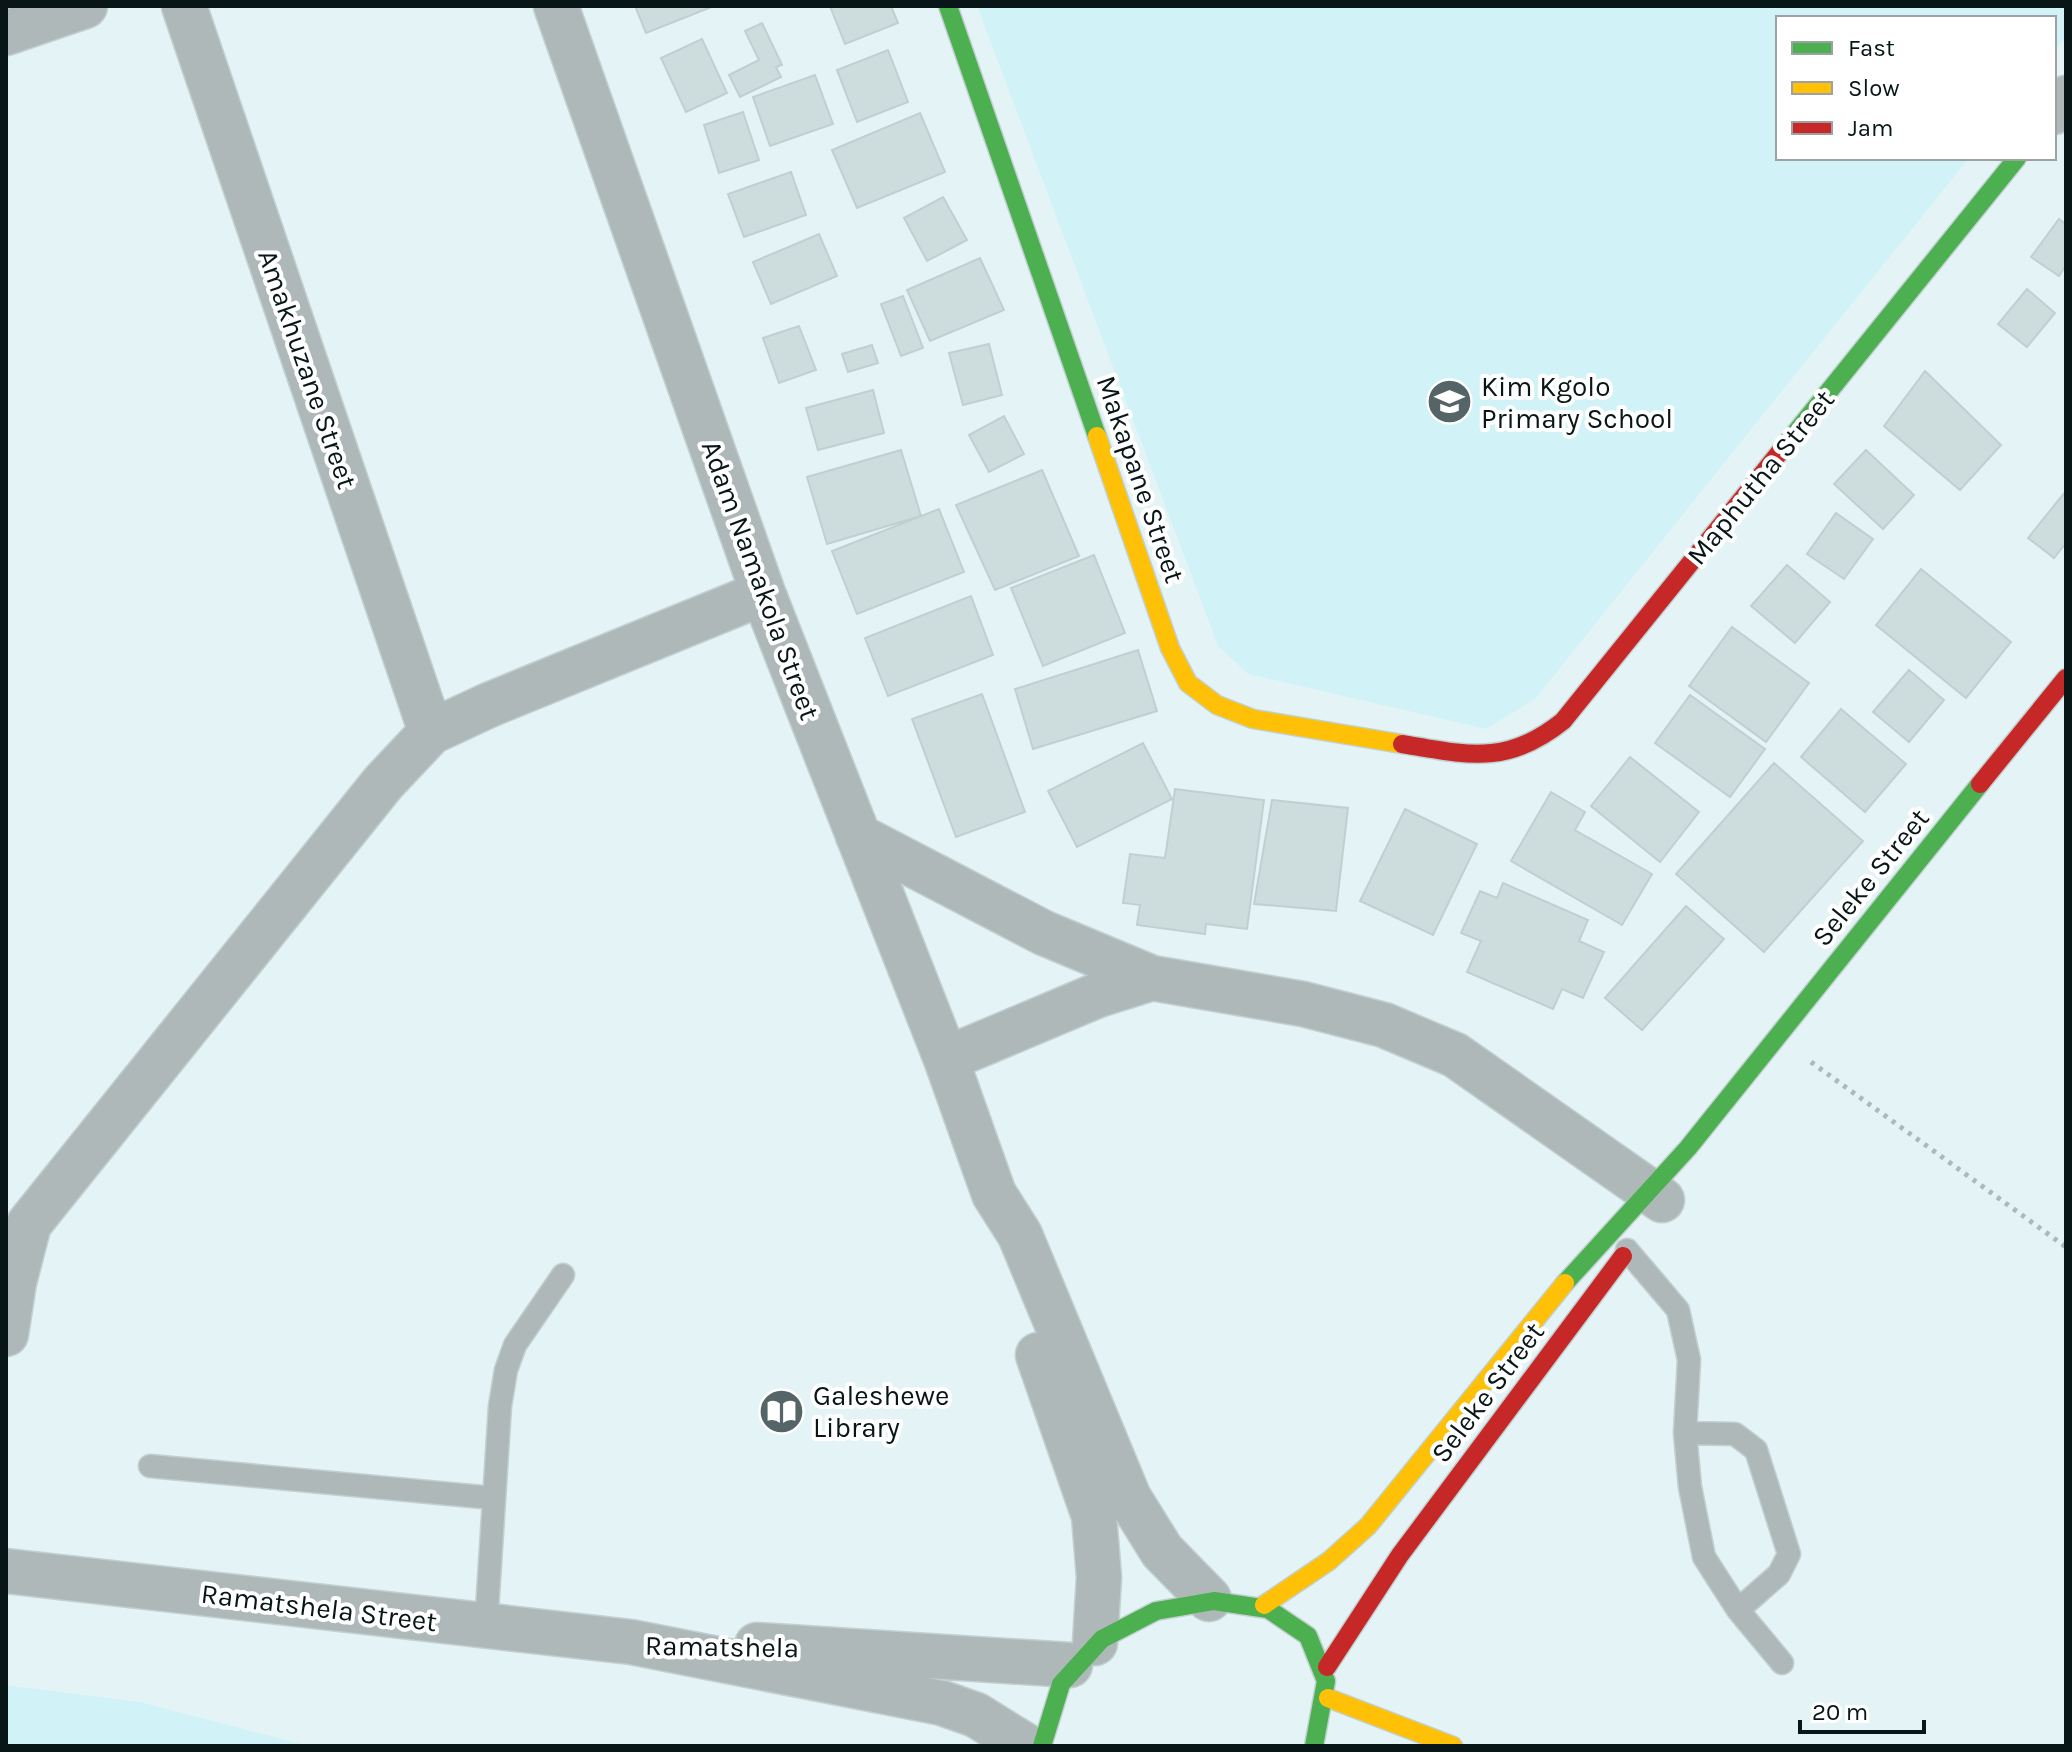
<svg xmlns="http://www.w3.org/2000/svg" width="2072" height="1752" viewBox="0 0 2072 1752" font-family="Karla,sans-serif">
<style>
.built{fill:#d1f3f7}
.building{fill:#cddcdd;stroke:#c1cfd1;stroke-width:2}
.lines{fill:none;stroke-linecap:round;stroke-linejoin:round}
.lane-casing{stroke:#c2d0d1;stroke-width:25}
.street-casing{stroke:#c2d0d1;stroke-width:47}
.fast-casing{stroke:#c2d0d1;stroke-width:21}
.slow-casing{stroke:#c2d0d1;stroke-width:21}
.jam-casing{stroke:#c2d0d1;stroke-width:21}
.path{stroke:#aeb8ba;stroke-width:5;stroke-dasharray:4 6;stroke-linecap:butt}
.lane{stroke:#afb8b9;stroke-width:22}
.street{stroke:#afb8b9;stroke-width:44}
.fast{stroke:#4caf50;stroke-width:18}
.slow{stroke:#ffc107;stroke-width:18}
.jam{stroke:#c62828;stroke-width:18}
.labels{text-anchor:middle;stroke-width:8;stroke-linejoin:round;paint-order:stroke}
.street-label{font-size:28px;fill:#081618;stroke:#fff}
.poi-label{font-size:28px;fill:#081618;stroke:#fff;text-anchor:start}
</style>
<rect width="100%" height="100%" fill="#e4f4f6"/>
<path class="built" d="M 977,6 L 2066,6 L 2066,37 L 2054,52 L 2054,18 L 1778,18 L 1778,158 L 1969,158 L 1535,699 L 1486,729 L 1248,674 L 1218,646 Z
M 6,1685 L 140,1702 L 309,1746 L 6,1746 Z"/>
<path class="building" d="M 635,6 L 714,6 L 646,33 Z
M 830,6 L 891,6 L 898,23 L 845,44 Z
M 762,23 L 782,65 L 776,67 L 781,77 L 740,97 L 729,75 L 759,60 L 745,31 Z
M 702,39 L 727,93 L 686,112 L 661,58 Z
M 888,50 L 908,102 L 857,122 L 837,70 Z
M 815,75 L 833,124 L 770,146 L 753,97 Z
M 743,112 L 759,160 L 719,173 L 704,125 Z
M 920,113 L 945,172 L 857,208 L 832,150 Z
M 791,172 L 806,215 L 744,237 L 728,194 Z
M 943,197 L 967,240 L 927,261 L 904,218 Z
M 2059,219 L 2066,224 L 2066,265 L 2059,276 L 2031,257 Z
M 819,234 L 837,276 L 771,304 L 753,262 Z
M 980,258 L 1004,310 L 930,341 L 907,290 Z
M 2027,289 L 2055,313 L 2027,347 L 1998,324 Z
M 903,296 L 923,348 L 901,356 L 881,304 Z
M 799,326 L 816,370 L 779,383 L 763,338 Z
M 989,344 L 1002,395 L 963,405 L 949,353 Z
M 872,345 L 878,363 L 848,372 L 842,354 Z
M 1925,371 L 2001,445 L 1960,490 L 1884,426 Z
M 873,390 L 884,433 L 818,450 L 806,408 Z
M 1004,416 L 1024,454 L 989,472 L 969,435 Z
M 901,450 L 921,516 L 827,544 L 807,477 Z
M 1866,450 L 1914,495 L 1883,529 L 1834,484 Z
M 1042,470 L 1079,556 L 995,590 L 956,505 Z
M 2065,492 L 2066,543 L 2054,558 L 2028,538 Z
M 939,509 L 964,572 L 857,614 L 832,551 Z
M 1836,513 L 1873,539 L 1844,579 L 1807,554 Z
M 1094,555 L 1125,633 L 1043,666 L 1011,588 Z
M 1787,565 L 1830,602 L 1795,643 L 1751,606 Z
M 1921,569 L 2011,642 L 1966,698 L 1876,625 Z
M 971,596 L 993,655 L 888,696 L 865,638 Z
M 1732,627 L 1809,683 L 1766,742 L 1689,686 Z
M 1138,650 L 1157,711 L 1033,749 L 1015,689 Z
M 1909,670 L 1944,700 L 1909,742 L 1873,712 Z
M 982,694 L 1025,812 L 956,837 L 912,719 Z
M 1690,695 L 1765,749 L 1730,797 L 1655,743 Z
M 1841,709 L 1906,764 L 1865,812 L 1801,757 Z
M 1143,743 L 1172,799 L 1077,847 L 1048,791 Z
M 1630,757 L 1699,812 L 1660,862 L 1591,806 Z
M 1774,763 L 1863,841 L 1764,952 L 1676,874 Z
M 1175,789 L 1264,800 L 1247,929 L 1206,924 L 1205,934 L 1137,925 L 1140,905 L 1123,903 L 1130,854 L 1165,858 Z
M 1551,792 L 1585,812 L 1575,830 L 1652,874 L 1622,925 L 1511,861 Z
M 1272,800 L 1348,808 L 1336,911 L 1254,904 Z
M 1405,809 L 1477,844 L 1433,935 L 1360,901 Z
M 1503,883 L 1588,920 L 1579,941 L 1604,952 L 1583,998 L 1562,989 L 1553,1009 L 1467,972 L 1481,941 L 1461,933 L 1480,891 L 1497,898 Z
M 1686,906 L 1724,939 L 1642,1030 L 1605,998 Z"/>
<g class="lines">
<defs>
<path id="lane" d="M 1627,1250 L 1678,1310 L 1689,1360 L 1685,1433 L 1690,1487 L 1704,1557 L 1738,1610 L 1782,1663
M 1685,1433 L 1735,1434 L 1756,1450 L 1789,1554 L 1779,1574 L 1738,1610
M 150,1466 L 493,1498
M 486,1626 L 500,1406 L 506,1370 L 515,1345 L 563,1275"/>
<path id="street" d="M 184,6 L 431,732
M 556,6 L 763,593 L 946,1059 L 994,1194 L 1020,1235 L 1129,1498 L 1162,1551 L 1209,1599
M 6,33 L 85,6
M 2054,112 L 2066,98
M 858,836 L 1044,933 L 1152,978
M 946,1059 L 1098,995 L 1152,978 L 1303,1004 L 1384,1025 L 1455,1055 L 1662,1200
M 6,1334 L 14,1282 L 29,1224 L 383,783 L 431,732 L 489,705 L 763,593
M 1038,1355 L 1094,1516 L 1099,1577 L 1095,1643
M 6,1571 L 631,1642 L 942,1703 L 976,1715 L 1026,1746
M 757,1645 L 1070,1665"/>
<path id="fast" d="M 948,6 L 1097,436
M 1784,447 L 2017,158
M 1565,1283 L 1688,1148 L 1980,784
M 1042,1746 L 1061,1684 L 1102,1639 L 1156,1611 L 1214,1601 L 1268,1609 L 1308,1636 L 1326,1681 L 1314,1746"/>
<path id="slow" d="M 1097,436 L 1170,648 L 1188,683 L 1217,705 L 1253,719 L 1402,744
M 1264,1605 L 1329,1561 L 1368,1526 L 1565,1283
M 1328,1698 L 1453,1746"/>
<path id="jam" d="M 1402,744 C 1468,755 1507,766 1563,721 L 1784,447
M 1980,784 L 2066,678
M 1327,1667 L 1400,1555 L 1623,1256"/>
</defs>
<use href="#lane" class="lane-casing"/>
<use href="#street" class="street-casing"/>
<use href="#fast" class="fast-casing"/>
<use href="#slow" class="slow-casing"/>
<use href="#jam" class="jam-casing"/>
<path class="path" d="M 1811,1062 L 2066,1247"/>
<use href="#lane" class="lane"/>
<use href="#street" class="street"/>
<use href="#fast" class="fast"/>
<use href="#slow" class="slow"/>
<use href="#jam" class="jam"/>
</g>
<defs>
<symbol id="school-disc" viewBox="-11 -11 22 22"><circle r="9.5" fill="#556466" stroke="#fff"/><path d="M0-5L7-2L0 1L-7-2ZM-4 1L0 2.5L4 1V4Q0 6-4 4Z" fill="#fff"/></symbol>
<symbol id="library-disc" viewBox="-11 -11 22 22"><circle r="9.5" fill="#556466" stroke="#fff"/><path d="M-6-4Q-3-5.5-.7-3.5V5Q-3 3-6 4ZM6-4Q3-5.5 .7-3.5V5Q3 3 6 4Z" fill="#fff"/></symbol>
</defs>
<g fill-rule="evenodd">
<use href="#school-disc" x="1424" y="376" width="51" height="51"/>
<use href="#library-disc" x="756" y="1386" width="51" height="51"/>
</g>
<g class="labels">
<g class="street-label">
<text transform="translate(308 369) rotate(71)" y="10">Amakhuzane Street</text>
<text transform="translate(1760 477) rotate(-51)" y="10">Maphutha Street</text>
<text transform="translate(1141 479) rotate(71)" y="10">Makapane Street</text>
<text transform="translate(761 580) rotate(70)" y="10">Adam Namakola Street</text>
<text transform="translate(1870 877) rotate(-51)" y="10">Seleke Street</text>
<text transform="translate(1487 1392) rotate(-53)" y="10">Seleke Street</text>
<text transform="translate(319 1607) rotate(7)" y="10">Ramatshela Street</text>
<text transform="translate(722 1646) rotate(1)" y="10">Ramatshela</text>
</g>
<g class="poi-label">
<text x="1481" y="396">Kim Kgolo<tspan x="1481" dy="32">Primary School</tspan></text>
<text x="813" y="1405">Galeshewe<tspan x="813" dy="32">Library</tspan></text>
</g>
</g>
<rect width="2072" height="1752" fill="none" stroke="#081618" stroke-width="16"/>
<rect x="1776" y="16" width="280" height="144" fill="#ffffff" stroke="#9ca2a3" stroke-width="2"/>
<rect x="1792" y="42" width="40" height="12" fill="#4caf50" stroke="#9ca2a3" stroke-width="2"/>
<text x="1848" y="56" font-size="24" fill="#081618">Fast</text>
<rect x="1792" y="82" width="40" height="12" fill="#ffc107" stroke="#9ca2a3" stroke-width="2"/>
<text x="1848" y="96" font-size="24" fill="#081618">Slow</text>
<rect x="1792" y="122" width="40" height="12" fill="#c62828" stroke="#9ca2a3" stroke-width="2"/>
<text x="1848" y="136" font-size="24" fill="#081618">Jam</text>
<path d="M1800 1720v12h124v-12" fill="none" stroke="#081618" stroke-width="4"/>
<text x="1812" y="1720" font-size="24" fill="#081618" stroke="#ffffff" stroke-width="6" paint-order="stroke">20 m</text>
</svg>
